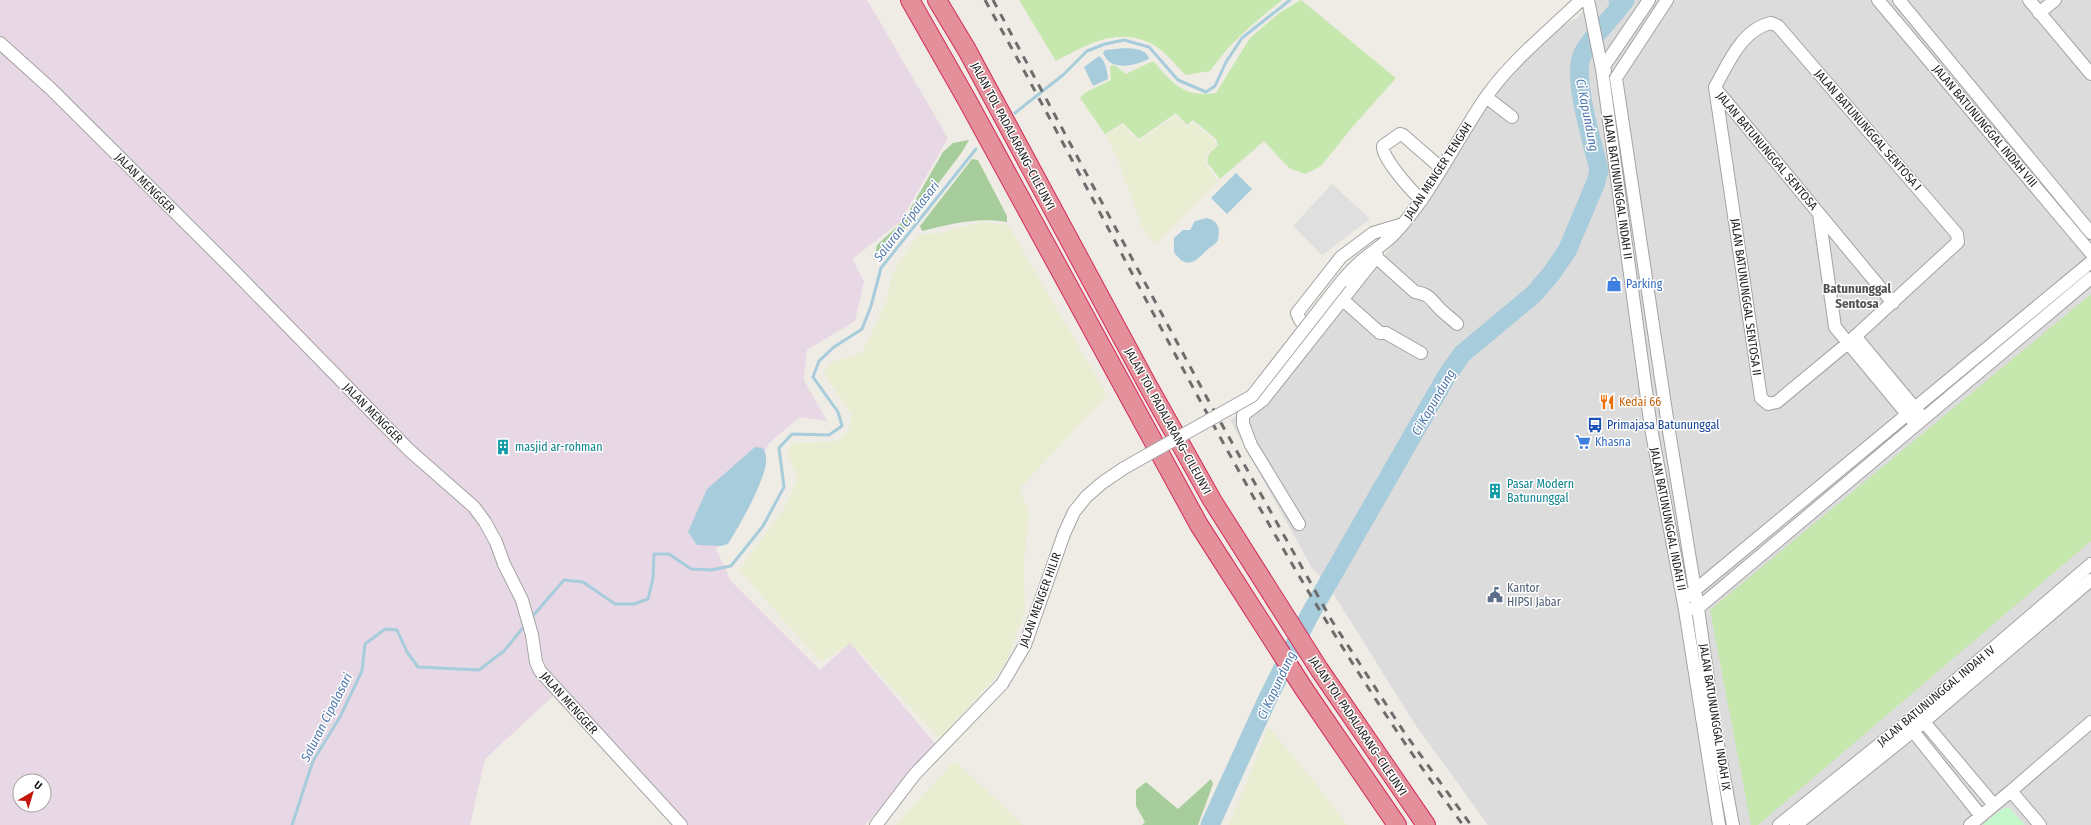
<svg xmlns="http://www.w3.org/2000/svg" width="2091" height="825" viewBox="0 0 2091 825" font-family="'Fira Sans Condensed',sans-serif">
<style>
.residential{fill:#dddcdc}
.industrial{fill:#e8d7e4;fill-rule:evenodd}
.farmland{fill:#e9edd1}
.grass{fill:#c6e7ad}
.forest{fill:#a7cd9c}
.park{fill:#c4f7cb}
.parking{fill:#dfdfdf}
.water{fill:#a7ccdb}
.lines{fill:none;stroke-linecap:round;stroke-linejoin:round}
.stream{stroke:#a7ccdb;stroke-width:3}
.river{stroke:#a7ccdb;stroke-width:19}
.minor-casing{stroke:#a3a3a3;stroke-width:14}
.highway-casing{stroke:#d42b5a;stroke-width:20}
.minor{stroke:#fff;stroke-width:12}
.highway{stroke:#e3909a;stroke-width:18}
.rail{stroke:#6d6d6d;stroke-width:3;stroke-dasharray:8 8;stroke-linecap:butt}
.minor-bridge-casing{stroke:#a3a3a3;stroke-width:14;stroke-linecap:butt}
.minor-bridge{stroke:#fff;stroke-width:12}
.labels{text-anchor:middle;stroke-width:3;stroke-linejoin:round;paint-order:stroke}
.street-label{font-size:12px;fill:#1f1f1f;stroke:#fff}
.shop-label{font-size:12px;fill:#366cbe;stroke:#fff;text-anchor:start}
.food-label{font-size:12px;fill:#c56008;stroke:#fff;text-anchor:start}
.transit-label{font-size:12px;fill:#164399;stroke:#fff;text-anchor:start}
.culture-label{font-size:12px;fill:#0d838f;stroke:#fff;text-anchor:start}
.service-label{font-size:12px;fill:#4e5e75;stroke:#fff;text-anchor:start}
.water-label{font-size:13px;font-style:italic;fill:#4f77ab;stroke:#fff}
.neighbourhood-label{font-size:13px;font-weight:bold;fill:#525252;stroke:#fff}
</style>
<rect width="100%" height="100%" fill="#efece5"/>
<path class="residential" d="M 1592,0 L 2091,0 L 2091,825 L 1488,825 L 1414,723 L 1326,582 L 1312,568 L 1230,420 L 1247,409 L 1330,322 L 1415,218 L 1465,137 L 1498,92 L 1553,31 L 1577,18 Z"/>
<path class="industrial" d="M 0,0 L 867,0 L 948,138 L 900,222 L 852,259 L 864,281 L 855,321 L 807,350 L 804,380 L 827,421 L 800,417 L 768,444 L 749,498 L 716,549 L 731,581 L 820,670 L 850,643 L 938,747 L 865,825 L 673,825 L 553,696 L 485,759 L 470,825 L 0,825 ZM 20,781 L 44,781 L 44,805 L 20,805 Z"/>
<path class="farmland" d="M 1175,116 L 1187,127 L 1193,123 L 1214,140 L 1216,145 L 1206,155 L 1205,163 L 1218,181 L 1155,245 L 1142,226 L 1118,160 L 1106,135 L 1123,125 L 1139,141 Z
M 982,222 L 1008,225 L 1107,395 L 1020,488 L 1029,515 L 1024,561 L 1025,611 L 1005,666 L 940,739 L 851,643 L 821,662 L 739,570 L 783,510 L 798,478 L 787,452 L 793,443 L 836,442 L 848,432 L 852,414 L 824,374 L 830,363 L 862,353 L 887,300 L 892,274 L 918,235 L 940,233 Z
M 1269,727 L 1320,789 L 1347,825 L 1229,825 Z
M 955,761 L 1023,825 L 895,825 Z"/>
<path class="grass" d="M 1019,0 L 1282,0 C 1255,22 1230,42 1210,71 L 1186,75 C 1176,66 1166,52 1154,45 C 1118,26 1088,44 1056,61 Z
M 1301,0 L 1396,78 L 1354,125 L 1321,166 L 1305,174 L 1289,168 L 1264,141 L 1220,179 L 1207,162 L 1209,154 L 1218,145 L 1216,139 L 1193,120 L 1187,125 L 1176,113 L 1139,139 L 1123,123 L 1105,134 L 1080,98 L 1086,92 L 1111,80 L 1110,66 L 1114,65 L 1126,74 L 1153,61 C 1173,83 1183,98 1216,93 L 1250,38 L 1279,13 Z
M 2091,294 L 2091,541 L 1758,825 L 1751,825 L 1710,610 Z"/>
<path class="forest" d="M 969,140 L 962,152 L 886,253 L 874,260 L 877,245 L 904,220 L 943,152 L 953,143 Z
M 972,159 L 978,160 L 1007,216 L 1007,222 C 976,217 952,224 922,231 L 920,226 Z
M 1211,779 L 1213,784 L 1198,825 L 1142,825 L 1145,822 L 1136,806 L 1136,790 L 1146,782 L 1178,809 Z"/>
<path class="park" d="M 2004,808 L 2010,808 L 2025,825 L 1982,825 Z"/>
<path class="parking" d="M 1332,184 L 1370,219 L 1322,255 L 1293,226 Z"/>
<path class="water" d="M 1125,48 C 1134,49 1146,48 1149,59 C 1134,66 1111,72 1103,53 L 1105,50 Z
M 1099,56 C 1106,61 1107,71 1108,79 L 1093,86 L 1084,67 Z
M 1236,173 L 1252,189 L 1227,214 L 1211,198 Z
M 1207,218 C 1219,221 1220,229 1218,240 C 1215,245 1211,246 1207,250 C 1195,262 1186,270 1174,252 L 1174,238 L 1183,230 L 1190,230 L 1195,221 Z
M 755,447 L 763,448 C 764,450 766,454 766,457 C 769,475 738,528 728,544 L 721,546 L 697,545 L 688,532 L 707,489 Z"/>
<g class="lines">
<path class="stream" d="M 1610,0 L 1613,15
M 1015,113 L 1063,75 L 1087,51 L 1105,44 L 1124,40 L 1149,47 L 1178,80 L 1206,92 L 1215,86 L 1226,62 L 1242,38 L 1290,0
M 531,618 L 564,580 L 583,582 L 615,604 L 634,604 L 648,599 L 653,578 L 654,554 L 669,554 L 691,569 L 711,570 L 731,566 L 763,526 L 784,487 L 779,448 L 792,434 L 829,435 L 842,426 L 838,412 L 813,377 L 819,361 L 834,347 L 862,329 L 871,306 L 881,268 L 976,149
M 292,825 L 313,761 L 340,717 L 362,671 L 365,644 L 385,629 L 397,630 L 407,652 L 418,667 L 479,670 L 504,651 L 526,624"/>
<path class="river" d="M 1210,825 L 1267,700 L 1309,616 L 1446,377 L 1462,354 L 1534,294 L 1551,274 L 1567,251 L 1596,182 L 1599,170 C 1593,144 1571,75 1583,53 C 1594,33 1612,19 1625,0"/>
<defs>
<path id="minor" d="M 1588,0 L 1602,69 L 1605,71
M 1649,0 L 1602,69 L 1651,428 L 1685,610 L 1698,608 L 1695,590 L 1683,600
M 1667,0 L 1616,78 L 1668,425 L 1695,590
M 1878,0 L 2091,253
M 1899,0 L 2091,233
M 2029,0 L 2091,74
M 2039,13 L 2055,0
M 1771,23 L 1778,26 L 1957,234 L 1958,242 L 1848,343 L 1777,402 L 1768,404 L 1761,398 L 1715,87 C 1728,64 1742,29 1771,23 Z
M 0,43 L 51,89 L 230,267 L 409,450 L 474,507 L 485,522 L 496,542 L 504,564 L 522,600 L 532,635 L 536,662 L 540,671 L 681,825
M 1715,88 L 1893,303
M 1486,97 L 1512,117
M 1422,200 C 1412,192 1381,157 1383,146 L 1400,134 L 1403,135 L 1441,168
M 1819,214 L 1835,327 L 1911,419
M 1376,257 L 1415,292 C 1430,294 1431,300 1440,309 C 1445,314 1452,319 1457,324
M 1341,282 C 1347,275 1353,268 1360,262 C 1371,252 1385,244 1395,233 C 1432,193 1455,142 1486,97 C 1512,60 1549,31 1581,0
M 1343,300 L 1380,333 L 1386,333 L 1421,353
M 1312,334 L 1300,320 L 1297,313 L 1341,257 L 1373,233 L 1403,224
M 1855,336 L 1919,413
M 1299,524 L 1251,445 L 1243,424 L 1243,415 L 1263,400 L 1377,256
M 1695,590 L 2091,262
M 1685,610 L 1719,825
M 1919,716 L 1994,805
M 1908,725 L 1981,816
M 2011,791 L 2091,722
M 876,825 L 915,774 L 1002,684
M 1733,825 L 1715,729 L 1698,608 L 2091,278
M 1779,825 L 1906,723 L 2091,564
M 1796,825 L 1913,731 L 2091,580
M 1970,825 L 2011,791 L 2040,825"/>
<path id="highway" d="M 910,0 L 967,100 L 1199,525 L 1304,689 L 1397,825
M 937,0 L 967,50 L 1147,384 L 1212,500 L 1319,669 L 1426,825"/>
</defs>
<use href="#minor" class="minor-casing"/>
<use href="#highway" class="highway-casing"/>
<use href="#minor" class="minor"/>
<use href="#highway" class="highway"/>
<path class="rail" d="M 985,0 C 1140,277 1273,569 1463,825
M 993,0 L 1207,398 L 1332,621 L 1404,732 L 1471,825"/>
<defs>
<path id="minor-bridge" d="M 1002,684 L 1025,645 L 1064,534 L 1074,512 L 1086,497 L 1102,483 L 1124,468 L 1252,396 L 1341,282"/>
</defs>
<use href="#minor-bridge" class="minor-bridge-casing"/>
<use href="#minor-bridge" class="minor-bridge"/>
</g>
<defs>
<symbol id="shop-bare" viewBox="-9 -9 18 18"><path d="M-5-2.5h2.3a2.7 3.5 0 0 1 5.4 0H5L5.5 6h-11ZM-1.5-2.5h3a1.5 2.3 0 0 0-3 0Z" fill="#3f7fe0" stroke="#fff" stroke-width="2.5" paint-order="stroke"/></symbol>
<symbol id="restaurant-bare" viewBox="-9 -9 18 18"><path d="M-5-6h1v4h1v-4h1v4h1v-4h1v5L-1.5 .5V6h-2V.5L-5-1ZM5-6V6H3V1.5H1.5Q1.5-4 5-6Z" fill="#e8710a" stroke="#fff" stroke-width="2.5" paint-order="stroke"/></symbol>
<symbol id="bus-bare" viewBox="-9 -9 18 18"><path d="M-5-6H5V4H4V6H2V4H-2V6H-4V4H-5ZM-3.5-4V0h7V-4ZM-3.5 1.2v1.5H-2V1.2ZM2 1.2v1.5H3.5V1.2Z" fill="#1a4fb4" stroke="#fff" stroke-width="2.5" paint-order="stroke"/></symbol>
<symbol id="supermarket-bare" viewBox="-9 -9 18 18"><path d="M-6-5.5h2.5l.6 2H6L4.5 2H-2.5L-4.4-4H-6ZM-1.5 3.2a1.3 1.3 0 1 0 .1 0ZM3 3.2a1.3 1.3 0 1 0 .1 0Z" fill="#3f7fe0" stroke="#fff" stroke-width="2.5" paint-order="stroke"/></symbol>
<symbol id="building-bare" viewBox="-9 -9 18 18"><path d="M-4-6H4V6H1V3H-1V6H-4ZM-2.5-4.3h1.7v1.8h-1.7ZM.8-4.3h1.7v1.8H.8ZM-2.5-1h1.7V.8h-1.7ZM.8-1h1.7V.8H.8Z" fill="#0f9aa8" stroke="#fff" stroke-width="2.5" paint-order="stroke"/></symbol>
<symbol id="civic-bare" viewBox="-9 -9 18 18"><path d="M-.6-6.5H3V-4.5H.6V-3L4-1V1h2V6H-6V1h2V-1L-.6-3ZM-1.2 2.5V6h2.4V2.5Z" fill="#5c6f8a" stroke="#fff" stroke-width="2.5" paint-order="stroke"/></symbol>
</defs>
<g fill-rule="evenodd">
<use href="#shop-bare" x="1603" y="273" width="22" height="22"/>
<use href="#restaurant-bare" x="1596" y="391" width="22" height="22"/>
<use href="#bus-bare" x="1584" y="414" width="22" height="22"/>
<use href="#supermarket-bare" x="1572" y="431" width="22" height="22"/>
<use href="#building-bare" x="492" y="436" width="22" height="22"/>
<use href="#building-bare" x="1484" y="480" width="22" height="22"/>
<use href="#civic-bare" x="1484" y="584" width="22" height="22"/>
</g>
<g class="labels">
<g class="street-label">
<text transform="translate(1985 126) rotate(50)" y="4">JALAN BATUNUNGGAL INDAH VIII</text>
<text transform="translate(1868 130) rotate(49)" y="4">JALAN BATUNUNGGAL SENTOSA I</text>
<text transform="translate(1013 136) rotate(62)" y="4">JALAN TOL PADALARANG–CILEUNYI</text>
<text transform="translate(1767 151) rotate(50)" y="4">JALAN BATUNUNGGAL SENTOSA</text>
<text transform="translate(1438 171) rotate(-57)" y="4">JALAN MENGER TENGAH</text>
<text transform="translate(145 183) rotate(45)" y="4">JALAN MENGGER</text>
<text transform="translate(1618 187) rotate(82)" y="4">JALAN BATUNUNGGAL INDAH II</text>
<text transform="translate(1746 297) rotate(82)" y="4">JALAN BATUNUNGGAL SENTOSA II</text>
<text transform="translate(373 413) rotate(45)" y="4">JALAN MENGGER</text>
<text transform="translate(1168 421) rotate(61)" y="4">JALAN TOL PADALARANG–CILEUNYI</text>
<text transform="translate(1668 519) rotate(79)" y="4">JALAN BATUNUNGGAL INDAH II</text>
<text transform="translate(1040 600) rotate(-70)" y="4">JALAN MENGER HILIR</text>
<text transform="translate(1936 696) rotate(-40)" y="4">JALAN BATUNUNGGAL INDAH IV</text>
<text transform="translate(569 703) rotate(48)" y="4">JALAN MENGGER</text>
<text transform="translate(1715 717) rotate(81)" y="4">JALAN BATUNUNGGAL INDAH IX</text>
<text transform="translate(1358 726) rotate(56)" y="4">JALAN TOL PADALARANG–CILEUNYI</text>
</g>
<g class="shop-label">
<text x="1626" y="288">Parking</text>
<text x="1595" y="446">Khasna</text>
</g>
<g class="food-label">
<text x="1619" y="406">Kedai 66</text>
</g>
<g class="transit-label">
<text x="1607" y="429">Primajasa Batununggal</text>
</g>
<g class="culture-label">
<text x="515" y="451">masjid ar-rohman</text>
<text x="1507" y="488">Pasar Modern<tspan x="1507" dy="14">Batununggal</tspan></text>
</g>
<g class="service-label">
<text x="1507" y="592">Kantor<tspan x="1507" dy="14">HIPSI Jabar</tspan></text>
</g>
<g class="water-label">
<text transform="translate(1588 115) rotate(79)" y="5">Ci Kapundung</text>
<text transform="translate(906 221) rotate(-52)" y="5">Saluran Cipalasari</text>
<text transform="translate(1433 402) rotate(-60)" y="5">Ci Kapundung</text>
<text transform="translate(1276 685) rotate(-65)" y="5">Ci Kapundung</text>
<text transform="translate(326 717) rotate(-63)" y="5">Saluran Cipalasari</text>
</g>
<g class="neighbourhood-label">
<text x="1857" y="293">Batununggal<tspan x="1857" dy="15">Sentosa</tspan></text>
</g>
</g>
<g transform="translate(32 793) rotate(38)"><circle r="19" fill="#ffffff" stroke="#a5a5a5"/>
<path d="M0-3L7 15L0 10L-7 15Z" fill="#c51408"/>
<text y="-6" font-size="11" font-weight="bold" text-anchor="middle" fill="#1f1f1f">U</text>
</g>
</svg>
